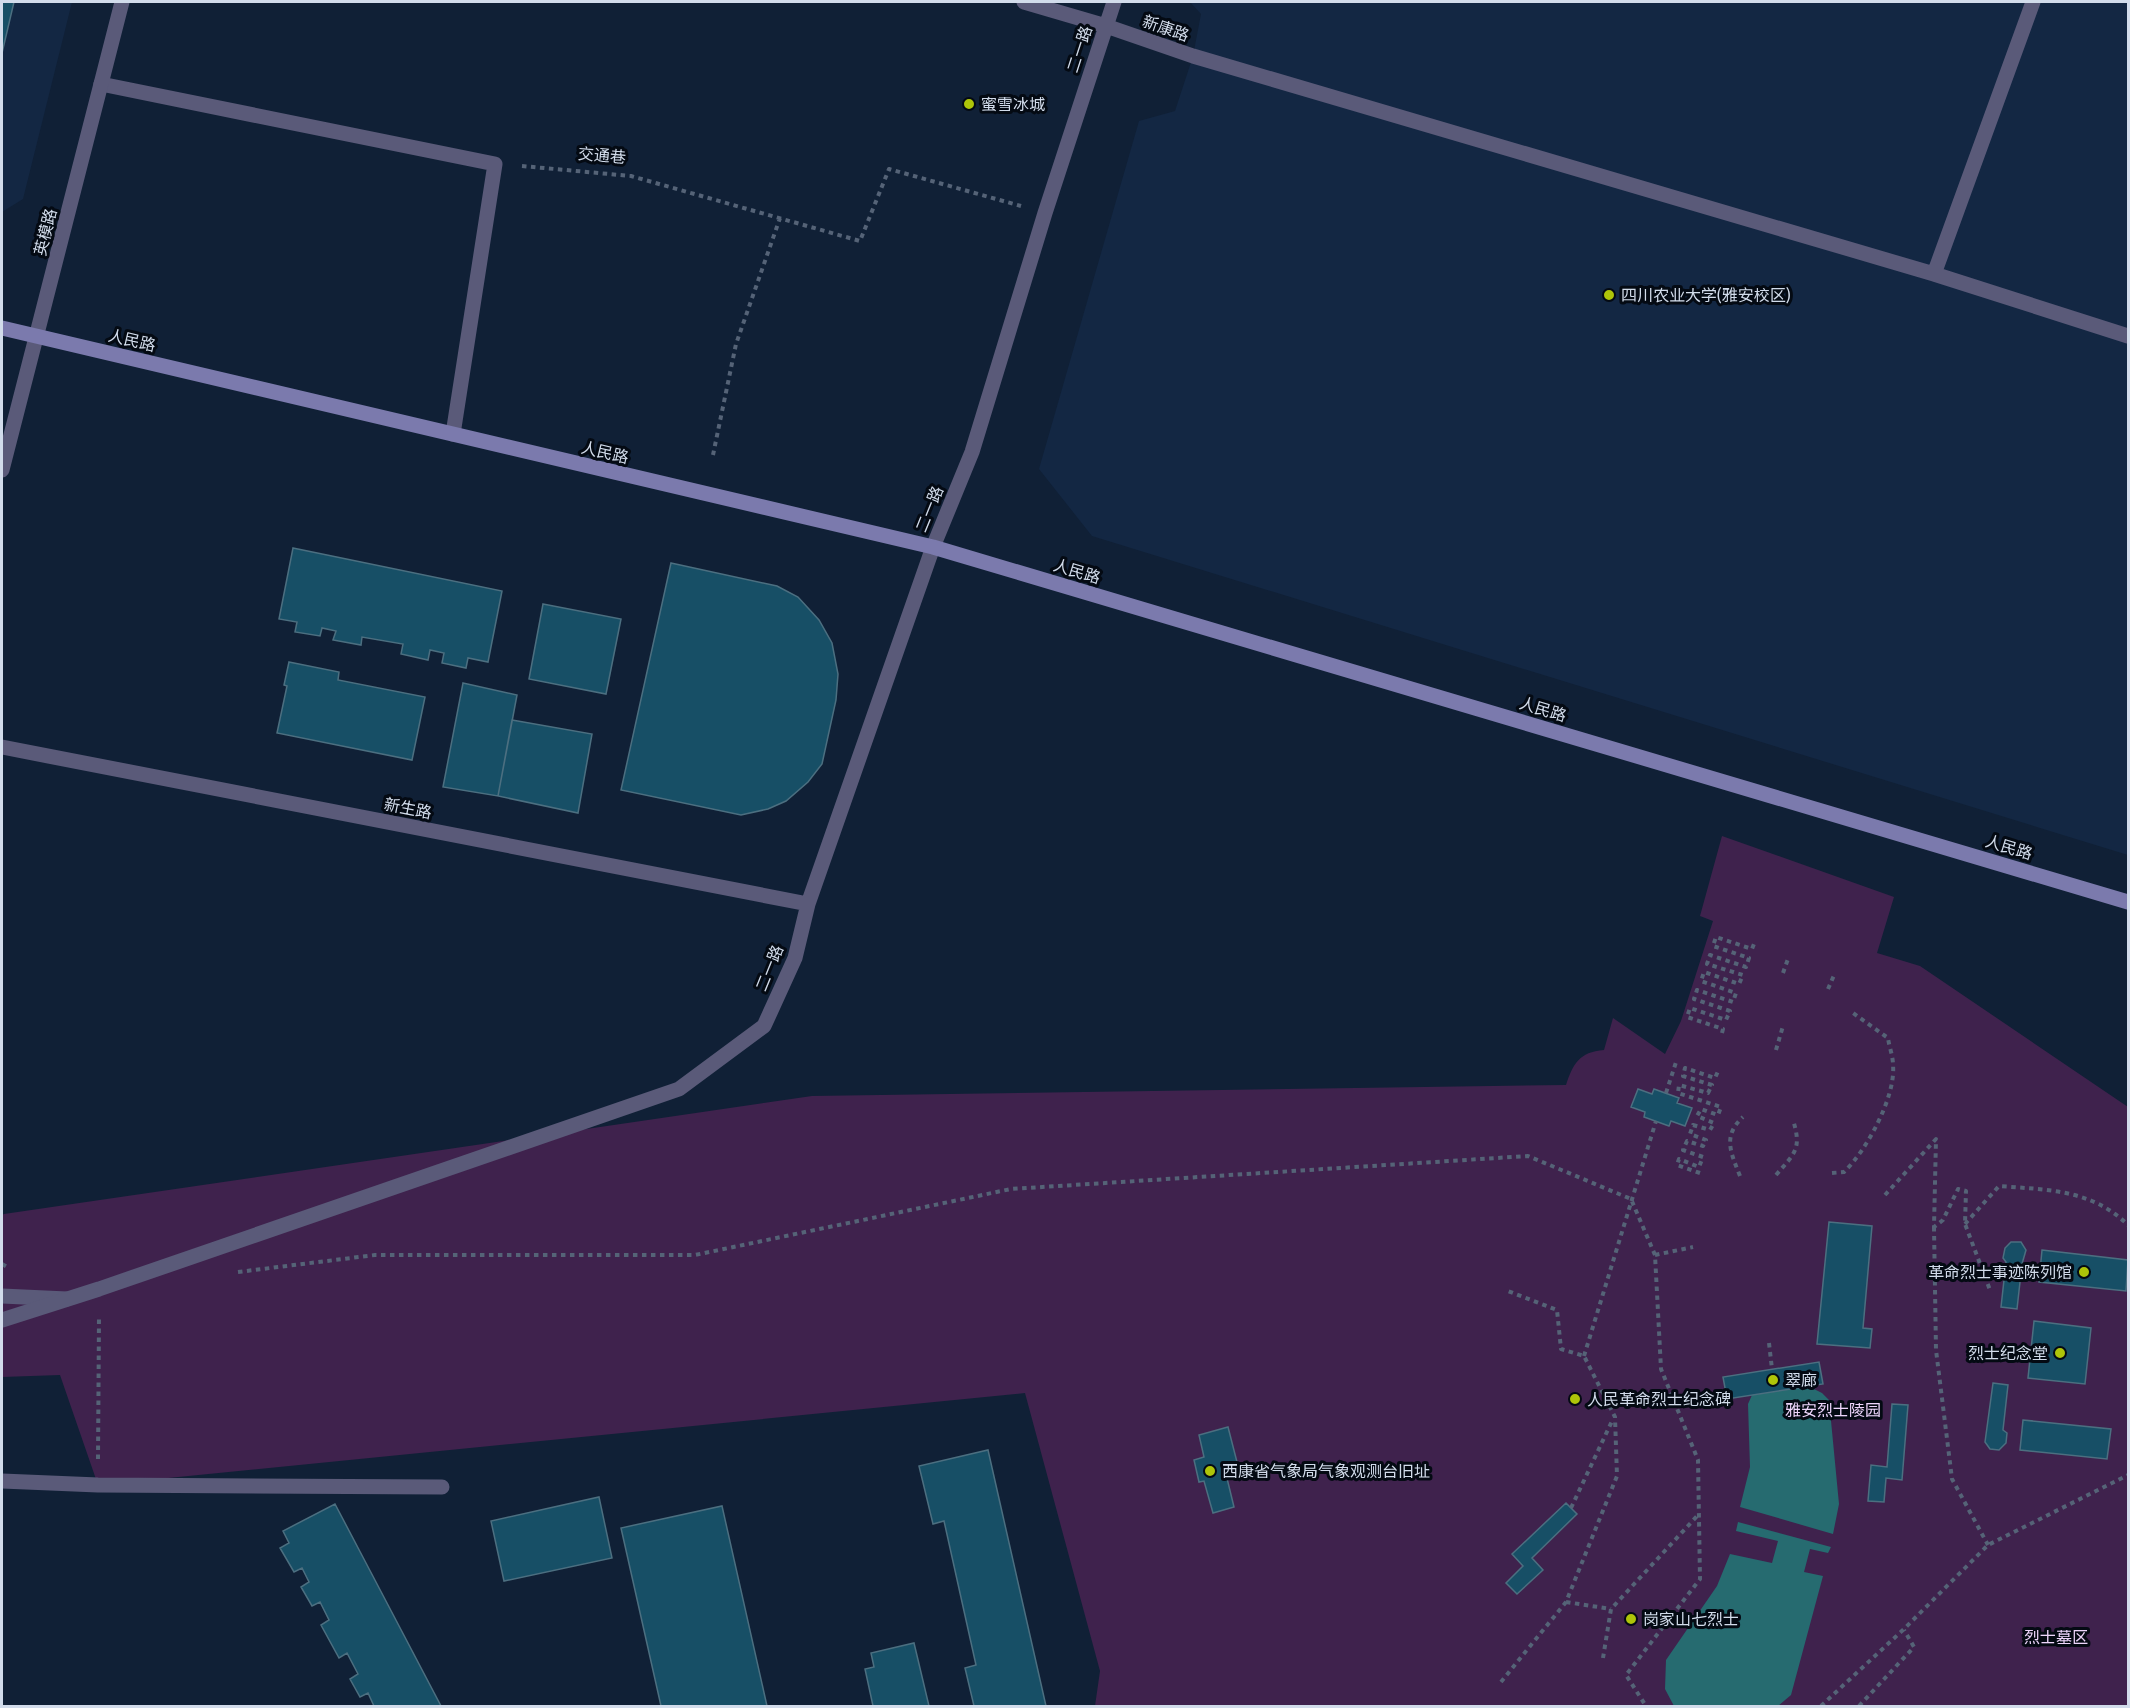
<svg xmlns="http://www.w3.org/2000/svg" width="2130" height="1708" viewBox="0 0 2130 1708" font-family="'Fira Sans Condensed','Noto Sans SC',sans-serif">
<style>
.built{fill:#132743}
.green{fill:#3f224d}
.water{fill:#266b70}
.building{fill:#174f66;stroke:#4c6f80;stroke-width:1.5}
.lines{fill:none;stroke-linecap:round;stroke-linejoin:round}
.path{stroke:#556377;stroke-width:4;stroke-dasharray:4.5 4.5;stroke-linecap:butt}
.service{stroke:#5a5a79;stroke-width:15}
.minor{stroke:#5a5a79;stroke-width:15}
.secondary{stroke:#7b7aad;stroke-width:15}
.poi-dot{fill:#aec509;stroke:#040a13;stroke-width:2}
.labels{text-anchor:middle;stroke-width:6;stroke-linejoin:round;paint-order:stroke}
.street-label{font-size:16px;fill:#d2dceb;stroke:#040a13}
.poi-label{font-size:16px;fill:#d2dceb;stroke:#040a13;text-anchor:start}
.park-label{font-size:16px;fill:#edd5fb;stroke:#040a13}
</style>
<rect width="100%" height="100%" fill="#102036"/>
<path class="built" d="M 2,2 L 72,2 L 23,199 L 2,212 Z
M 1190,2 L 2128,2 L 2128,855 L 1092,536 L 1039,469 L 1139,121 L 1175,111 L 1193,56 L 1201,14 Z"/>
<path class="green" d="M 1722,836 L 1894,897 L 1877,953 L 1920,966 L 2128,1107 L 2128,1706 L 1095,1706 L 1100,1671 L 1025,1393 L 98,1485 L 60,1375 L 2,1377 L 2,1215 L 4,1214 L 812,1096 L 1566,1085 C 1573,1064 1579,1052 1604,1050 L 1613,1018 L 1665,1054 L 1681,1021 L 1713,921 L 1700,916 Z"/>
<path class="water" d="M 1808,1386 L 1822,1393 L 1829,1400 L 1839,1504 L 1833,1534 L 1740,1507 L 1750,1467 L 1748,1404 L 1752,1395 Z
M 1738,1522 L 1831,1547 L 1828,1553 L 1810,1549 L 1804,1572 L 1823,1576 L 1791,1695 L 1778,1706 L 1674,1706 L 1665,1689 L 1666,1660 L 1717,1586 L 1730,1554 L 1772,1563 L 1778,1541 L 1736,1531 Z"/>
<path class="building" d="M 2,2 L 14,2 L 2,53 Z
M 293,548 L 502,591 L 488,662 L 468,658 L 466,668 L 442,663 L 444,653 L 430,650 L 428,660 L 401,654 L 403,644 L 362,637 L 361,645 L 333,640 L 336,631 L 322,628 L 320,636 L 295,632 L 297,622 L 279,619 Z
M 671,563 L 777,586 L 798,597 L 819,620 L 832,643 L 838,674 L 836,700 L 822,764 L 808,782 L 786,801 L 768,809 L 741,815 L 621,790 Z
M 543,604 L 621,619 L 606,694 L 529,679 Z
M 289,662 L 339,672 L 338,680 L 425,697 L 412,760 L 277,733 L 287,686 L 284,685 Z
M 463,683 L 517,695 L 498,796 L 443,787 Z
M 512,720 L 592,734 L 578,813 L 498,796 Z
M 1638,1089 L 1652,1094 L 1654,1089 L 1679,1098 L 1677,1103 L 1692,1108 L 1685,1126 L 1671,1121 L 1669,1126 L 1644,1117 L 1645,1112 L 1631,1107 Z
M 1829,1222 L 1872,1226 L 1863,1328 L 1872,1329 L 1870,1348 L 1817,1344 Z
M 2011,1242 L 2021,1242 L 2026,1250 L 2022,1264 L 2017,1309 L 2001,1307 L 2006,1262 L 2003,1258 L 2005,1248 Z
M 2042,1250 L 2128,1260 L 2126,1291 L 2039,1282 Z
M 2034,1321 L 2091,1328 L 2085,1384 L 2028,1378 Z
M 1819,1362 L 1823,1384 L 1727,1399 L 1723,1377 Z
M 1993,1383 L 2008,1385 L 2003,1430 L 2007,1433 L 2006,1443 L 1999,1450 L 1990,1449 L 1985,1442 Z
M 1892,1404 L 1908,1405 L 1902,1480 L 1886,1478 L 1884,1502 L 1868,1501 L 1871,1465 L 1887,1467 Z
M 2023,1420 L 2111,1429 L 2107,1459 L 2020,1450 Z
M 1228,1427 L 1237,1462 L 1224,1466 L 1234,1507 L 1213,1513 L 1204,1481 L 1199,1482 L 1194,1460 L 1204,1457 L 1199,1435 Z
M 988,1450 L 1046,1706 L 974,1706 L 965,1668 L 976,1665 L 944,1521 L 933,1524 L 919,1466 Z
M 599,1497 L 612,1558 L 504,1581 L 491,1521 Z
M 1566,1503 L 1577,1514 L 1532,1558 L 1543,1570 L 1517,1594 L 1506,1583 L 1523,1566 L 1512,1554 Z
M 335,1504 L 366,1563 L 441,1706 L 374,1706 L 368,1693 L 360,1697 L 350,1679 L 358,1674 L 347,1653 L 339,1658 L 321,1625 L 329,1620 L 320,1602 L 312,1606 L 301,1587 L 309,1582 L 302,1568 L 294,1572 L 280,1548 L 289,1543 L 283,1531 Z
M 722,1506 L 767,1706 L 661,1706 L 621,1528 Z
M 914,1643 L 929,1706 L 873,1706 L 865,1669 L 874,1667 L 871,1653 Z"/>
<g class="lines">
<path class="path" d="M 522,166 L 631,176 L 860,241 L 889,169 L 1021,206
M 713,455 L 736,344 L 780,218
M 1783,973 L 1789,956
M 1828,989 L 1835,973
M 1722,1033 L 1723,1029 L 1687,1017 L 1690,1008 L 1726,1020 L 1730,1011 L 1694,999 L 1697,990 L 1733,1002 L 1736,993 L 1701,981 L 1704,972 L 1739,984 L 1743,975 L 1707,964 L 1710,955 L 1746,967 L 1749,958 L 1713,946 L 1716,937 L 1752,949 L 1754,944
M 1776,1050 L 1783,1026
M 1666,1093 L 1677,1059
M 1700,1173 L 1677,1165 L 1679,1159 L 1699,1167 L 1703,1157 L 1683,1150 L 1687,1141 L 1703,1146 L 1706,1140 L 1690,1134 L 1693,1125 L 1710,1130 L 1714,1123 L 1697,1116 L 1701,1109 L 1718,1115 L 1721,1107 L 1678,1093 L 1679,1085 L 1708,1093 L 1712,1085 L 1683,1076 L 1685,1068 L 1715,1078 L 1719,1069
M 1832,1173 L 1844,1172 C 1866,1151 1896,1097 1893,1065 C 1893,1056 1889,1046 1888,1038 L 1853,1013
M 1776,1175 C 1795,1153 1802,1149 1793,1120
M 1740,1176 C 1731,1153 1722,1136 1743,1117
M 1885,1195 L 1936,1139 L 1934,1227 L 1943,1220 L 1958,1189 L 1966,1191 L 1965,1224 L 1990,1290
M 1965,1224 L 1999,1186 C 2048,1190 2091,1189 2128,1225
M 1934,1227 L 1936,1350 L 1952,1479 L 1988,1545
M 1655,1255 L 1693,1247
M 2,1264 L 9,1268
M 238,1272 L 375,1255 L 695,1255 L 1011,1189 L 1528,1156 L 1631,1199 L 1655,1255 L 1661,1369 L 1698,1460 L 1700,1579 L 1626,1675 L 1646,1706
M 1769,1343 L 1772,1369
M 1584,1356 L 1656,1121
M 98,1459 L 99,1316
M 1571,1508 L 1613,1419
M 1566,1602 L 1611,1609
M 1603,1658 L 1611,1609 L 1699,1514
M 1501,1682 L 1566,1602 L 1617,1476 L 1615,1417 L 1584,1356 L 1561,1349 L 1557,1310 L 1508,1291
M 1821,1706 L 1904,1629 L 1988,1545 L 2128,1475
M 1859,1706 L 1914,1647 L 1904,1630"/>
<path class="service" d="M 101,84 L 495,164 L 453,434
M 2,1296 L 67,1299
M 2,1481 L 98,1485 L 442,1487"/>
<path class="minor" d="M 1024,2 L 1106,26 L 1193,56 L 1934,274 L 2128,336
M 1934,274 L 2033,2
M 2,470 L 122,2
M 2,747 L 808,904
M 2,1320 L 99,1289 L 679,1089 L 764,1026 L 795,958 L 808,904 L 933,547 L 972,452 L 1045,213 L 1114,2"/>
<path class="secondary" d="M 2,328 L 933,547 L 2128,902"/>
</g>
<g class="poi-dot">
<circle cx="969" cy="104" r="6"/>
<circle cx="1609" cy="295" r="6"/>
<circle cx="2084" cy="1272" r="6"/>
<circle cx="2060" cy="1353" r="6"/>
<circle cx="1773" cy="1380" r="6"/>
<circle cx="1575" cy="1399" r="6"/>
<circle cx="1210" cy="1471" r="6"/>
<circle cx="1631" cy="1619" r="6"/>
</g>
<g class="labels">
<g class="street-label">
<text transform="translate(1166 28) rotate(19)" y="6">新康路</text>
<text transform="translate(1079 49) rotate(-72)" y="6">二一路</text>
<text transform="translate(602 155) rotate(5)" y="6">交通巷</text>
<text transform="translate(45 232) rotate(-76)" y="6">英模路</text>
<text transform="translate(132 340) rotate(13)" y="6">人民路</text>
<text transform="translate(605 452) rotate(13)" y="6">人民路</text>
<text transform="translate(929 509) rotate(-68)" y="6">二一路</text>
<text transform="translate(1077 571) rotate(17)" y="6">人民路</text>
<text transform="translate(1543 709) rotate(17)" y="6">人民路</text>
<text transform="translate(408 808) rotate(11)" y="6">新生路</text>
<text transform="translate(2009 847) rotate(17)" y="6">人民路</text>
<text transform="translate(769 968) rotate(-68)" y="6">二一路</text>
</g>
<g class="poi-label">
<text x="981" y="110">蜜雪冰城</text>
<text x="1621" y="301">四川农业大学(雅安校区)</text>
<text x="2072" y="1278" text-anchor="end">革命烈士事迹陈列馆</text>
<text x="2048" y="1359" text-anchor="end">烈士纪念堂</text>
<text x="1785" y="1386">翠廊</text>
<text x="1587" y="1405">人民革命烈士纪念碑</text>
<text x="1222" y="1477">西康省气象局气象观测台旧址</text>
<text x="1643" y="1625">岗家山七烈士</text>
</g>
<g class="park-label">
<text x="1833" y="1416">雅安烈士陵园</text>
<text x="2056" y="1643">烈士墓区</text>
</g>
</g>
<rect width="2130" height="1708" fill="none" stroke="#d2dceb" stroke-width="6"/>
</svg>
